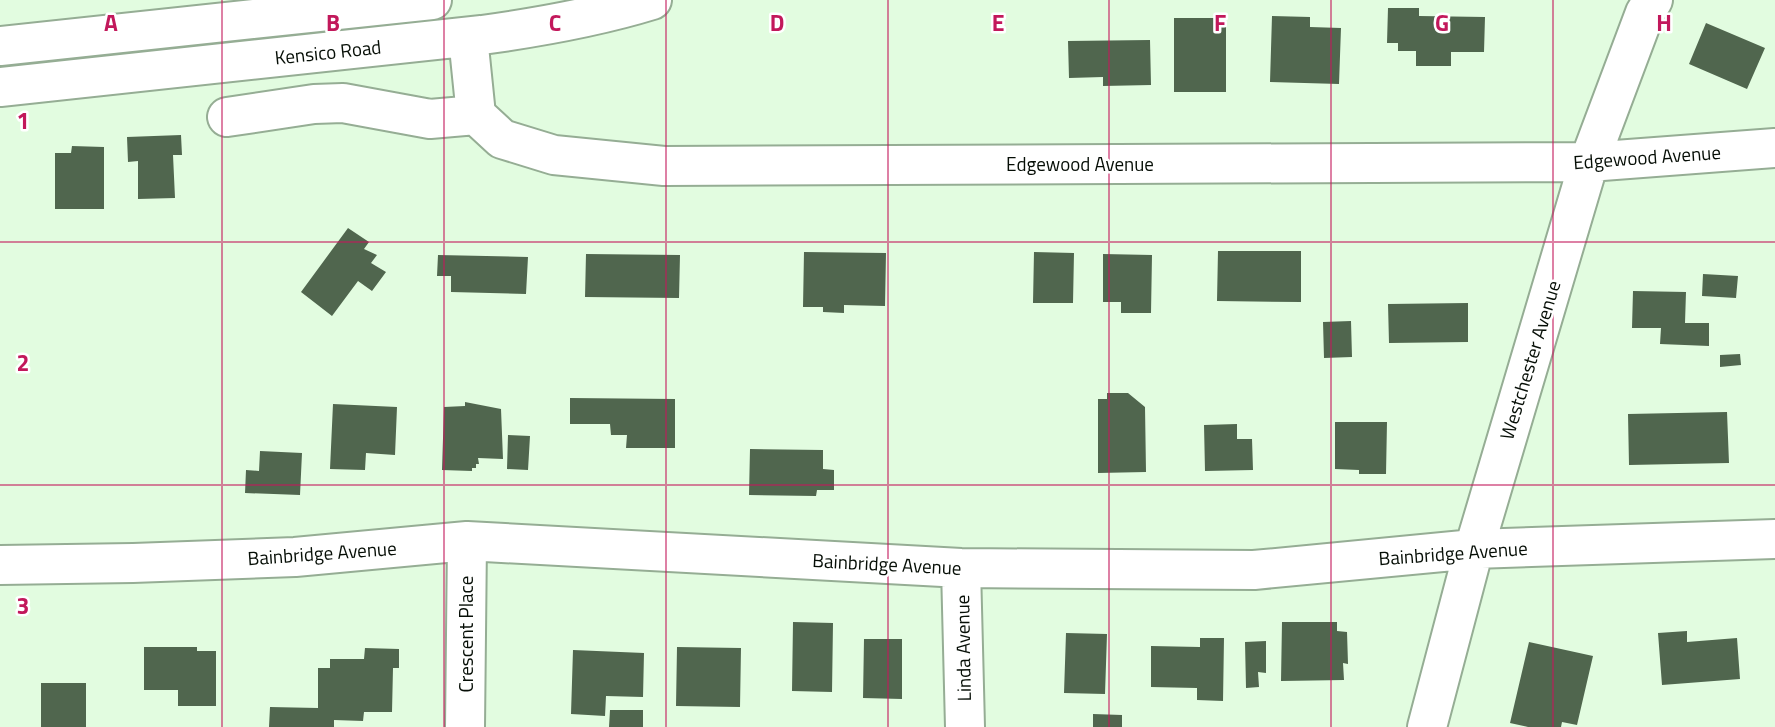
<svg xmlns="http://www.w3.org/2000/svg" width="1775" height="727" viewBox="0 0 1775 727" font-family="'Titillium Web',sans-serif">
<style>
.building{fill:#50664e}
.lines{fill:none;stroke-linecap:round;stroke-linejoin:round}
.minor-casing{stroke:#95ad94;stroke-width:42}
.minor{stroke:#fff;stroke-width:38}
.grid{fill:none;stroke:#c2185b;stroke-width:2;stroke-opacity:0.55}
.labels{text-anchor:middle;stroke-width:5;stroke-linejoin:round;paint-order:stroke}
.street-label{font-size:19px;fill:#060e06;stroke:#fff}
.grid-label{font-size:23px;text-anchor:middle;font-weight:bold;fill:#c2185b;stroke:#fff;stroke-width:5;stroke-linejoin:round;paint-order:stroke}
</style>
<rect width="100%" height="100%" fill="#e2fce0"/>
<path class="building" d="M 1388,8 L 1419,8 L 1419,16 L 1485,17 L 1484,52 L 1451,52 L 1451,66 L 1416,66 L 1416,51 L 1398,51 L 1398,43 L 1387,43 Z
M 1272,16 L 1310,17 L 1310,27 L 1341,28 L 1339,84 L 1270,82 Z
M 1174,18 L 1226,18 L 1226,92 L 1174,92 Z
M 1706,23 L 1765,48 L 1747,89 L 1689,64 Z
M 1150,40 L 1151,85 L 1103,86 L 1103,77 L 1069,78 L 1068,41 Z
M 181,135 L 182,155 L 173,155 L 175,198 L 138,199 L 138,161 L 128,162 L 127,137 Z
M 72,146 L 104,147 L 104,209 L 55,209 L 55,153 L 71,153 Z
M 348,228 L 369,242 L 364,249 L 377,255 L 371,263 L 386,272 L 372,291 L 358,281 L 332,316 L 301,292 Z
M 1218,251 L 1301,251 L 1301,302 L 1217,301 Z
M 804,252 L 886,253 L 885,306 L 844,305 L 844,313 L 823,312 L 823,307 L 803,307 Z
M 1034,252 L 1074,253 L 1073,303 L 1033,303 Z
M 586,254 L 680,255 L 679,298 L 585,297 Z
M 1103,254 L 1152,255 L 1151,313 L 1121,313 L 1121,302 L 1103,302 Z
M 438,255 L 528,257 L 526,294 L 451,292 L 451,276 L 437,276 Z
M 1703,274 L 1738,276 L 1736,298 L 1702,296 Z
M 1633,291 L 1686,292 L 1685,323 L 1709,323 L 1709,346 L 1660,344 L 1661,328 L 1632,328 Z
M 1468,303 L 1468,342 L 1389,343 L 1388,304 Z
M 1351,321 L 1352,357 L 1324,358 L 1323,322 Z
M 1740,354 L 1741,365 L 1720,367 L 1720,355 Z
M 1107,393 L 1128,393 L 1145,407 L 1146,472 L 1098,473 L 1098,399 L 1107,399 Z
M 570,398 L 675,399 L 675,448 L 626,448 L 627,435 L 611,435 L 610,424 L 570,424 Z
M 465,402 L 501,409 L 503,459 L 478,458 L 479,464 L 476,464 L 476,468 L 472,468 L 472,471 L 442,470 L 444,407 L 465,406 Z
M 333,404 L 397,407 L 395,455 L 366,453 L 365,470 L 330,469 Z
M 1727,412 L 1729,463 L 1629,465 L 1628,414 Z
M 1335,422 L 1387,422 L 1386,474 L 1359,474 L 1359,470 L 1335,469 Z
M 1237,424 L 1237,439 L 1252,439 L 1253,470 L 1205,471 L 1204,425 Z
M 508,435 L 530,436 L 528,470 L 507,469 Z
M 750,449 L 823,450 L 823,469 L 834,470 L 834,490 L 817,490 L 816,496 L 749,495 Z
M 260,451 L 302,453 L 300,495 L 245,493 L 246,470 L 259,471 Z
M 793,622 L 833,623 L 832,692 L 792,691 Z
M 1282,622 L 1337,622 L 1337,631 L 1347,632 L 1348,664 L 1343,663 L 1344,680 L 1281,681 Z
M 1687,631 L 1687,642 L 1737,638 L 1740,679 L 1662,685 L 1658,633 Z
M 1066,633 L 1107,634 L 1105,694 L 1064,693 Z
M 1200,638 L 1224,638 L 1223,701 L 1197,700 L 1197,688 L 1151,687 L 1151,646 L 1200,647 Z
M 864,639 L 902,639 L 902,699 L 863,698 Z
M 1266,641 L 1266,673 L 1258,672 L 1259,687 L 1246,688 L 1245,642 Z
M 1529,642 L 1593,656 L 1577,725 L 1562,722 L 1561,727 L 1528,727 L 1510,723 Z
M 144,647 L 197,647 L 197,651 L 216,651 L 216,706 L 178,706 L 178,690 L 144,690 Z
M 677,647 L 741,648 L 740,707 L 676,706 Z
M 365,648 L 399,649 L 399,668 L 393,668 L 392,712 L 364,712 L 363,721 L 334,720 L 334,727 L 269,727 L 270,707 L 318,708 L 318,668 L 330,668 L 330,659 L 364,659 Z
M 573,650 L 644,653 L 643,697 L 606,696 L 605,716 L 571,714 Z
M 41,683 L 86,683 L 86,727 L 41,727 Z
M 610,710 L 643,710 L 643,727 L 609,727 Z
M 1093,714 L 1122,715 L 1122,727 L 1093,727 Z"/>
<g class="lines">
<defs>
<path id="minor" d="M 468,37 L 476,115 L 502,139 L 554,155 L 664,166 L 1589,162 L 1775,148
M 0,46 L 432,0
M 0,87 L 482,35 C 540,27 597,17 652,0
M 227,117 L 314,104 L 343,103 L 430,119 L 476,115
M 0,565 L 133,563 L 295,557 L 467,541 L 961,568 L 1254,570 L 1474,549 L 1775,539
M 961,568 L 965,727
M 465,727 L 467,541
M 1427,727 L 1474,549 L 1589,162 L 1645,13 L 1653,0"/>
</defs>
<use href="#minor" class="minor-casing"/>
<use href="#minor" class="minor"/>
</g>
<path class="grid" d="M 222,0 L 222,727M 444,0 L 444,727M 666,0 L 666,727M 888,0 L 888,727M 1109,0 L 1109,727M 1331,0 L 1331,727M 1553,0 L 1553,727M 0,242 L 1775,242M 0,485 L 1775,485"/>
<g class="labels">
<g class="street-label">
<text transform="translate(328 52) rotate(-6)" y="7">Kensico Road</text>
<text transform="translate(1647 157) rotate(-4)" y="7">Edgewood Avenue</text>
<text x="1080" y="171">Edgewood Avenue</text>
<text transform="translate(1530 360) rotate(-73)" y="7">Westchester Avenue</text>
<text transform="translate(322 553) rotate(-4)" y="7">Bainbridge Avenue</text>
<text transform="translate(1453 553) rotate(-4)" y="7">Bainbridge Avenue</text>
<text transform="translate(887 564) rotate(3)" y="7">Bainbridge Avenue</text>
<text transform="translate(466 634) rotate(-90)" y="7">Crescent Place</text>
<text transform="translate(963 648) rotate(-91)" y="7">Linda Avenue</text>
</g>
</g>
<g class="grid-label">
<text x="111" y="31">A</text>
<text x="333" y="31">B</text>
<text x="555" y="31">C</text>
<text x="777" y="31">D</text>
<text x="998" y="31">E</text>
<text x="1220" y="31">F</text>
<text x="1442" y="31">G</text>
<text x="1664" y="31">H</text>
<text x="23" y="129">1</text>
<text x="23" y="371">2</text>
<text x="23" y="614">3</text>
</g>
</svg>
